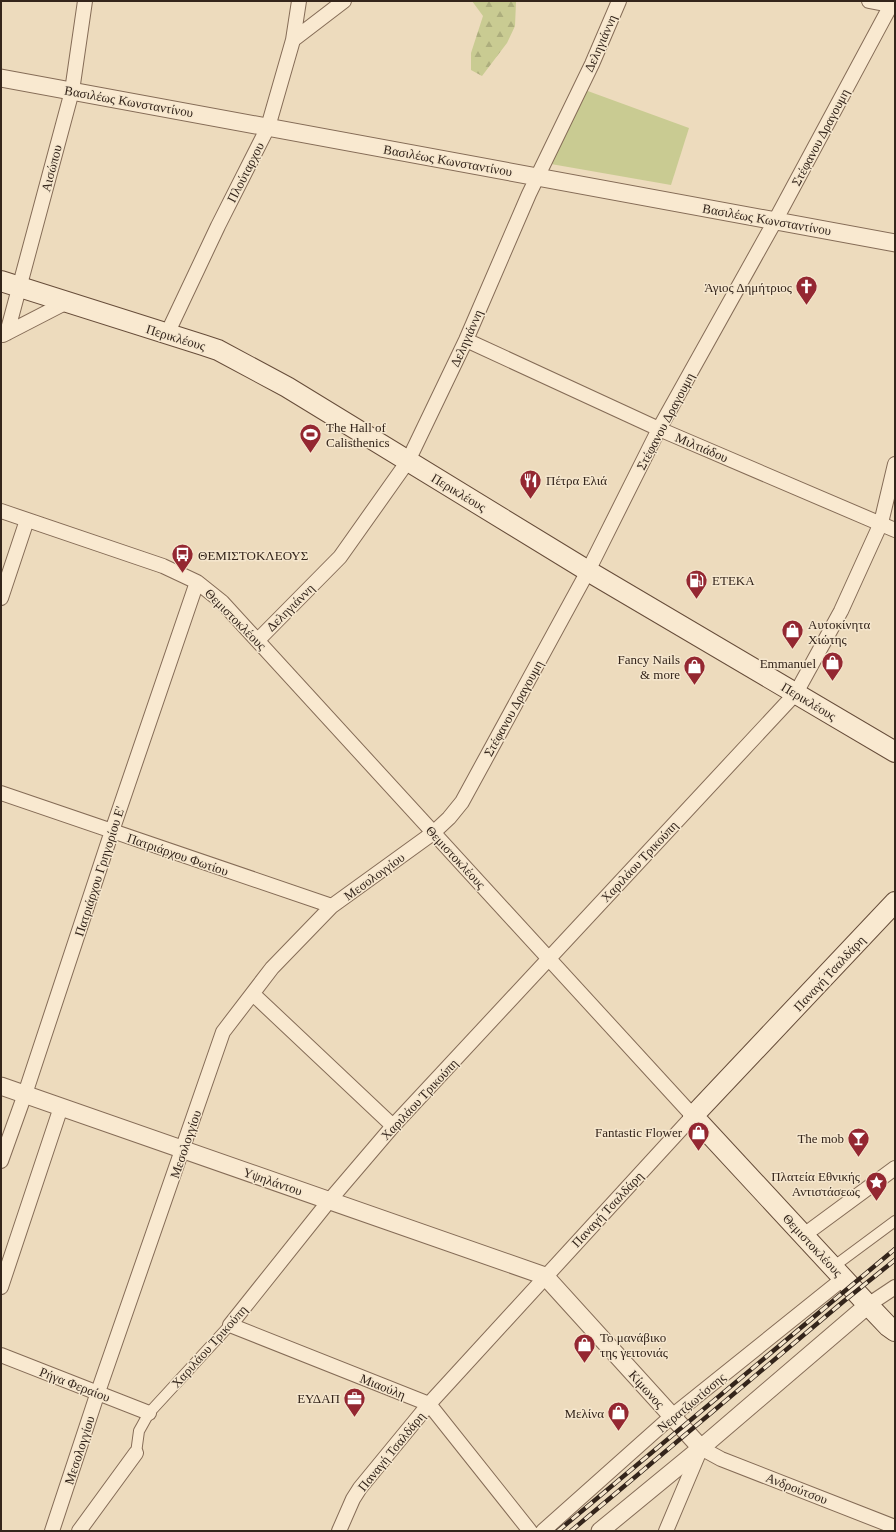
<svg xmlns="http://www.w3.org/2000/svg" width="896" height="1532" viewBox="0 0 896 1532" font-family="'Times New Roman',serif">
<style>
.forest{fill:url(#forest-firs)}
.garden{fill:#c9cb92}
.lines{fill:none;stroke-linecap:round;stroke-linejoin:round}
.pedestrian-casing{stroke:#856c57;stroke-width:12}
.minor-casing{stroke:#856c57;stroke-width:16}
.tertiary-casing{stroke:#856c57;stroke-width:19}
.secondary-casing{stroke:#674d3a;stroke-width:22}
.pedestrian{stroke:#f9e9d0;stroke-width:10}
.minor{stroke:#f9e9d0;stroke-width:14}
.tertiary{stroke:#f9e9d0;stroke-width:17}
.secondary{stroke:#f9e9d0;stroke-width:20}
.rail-casing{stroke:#34251b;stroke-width:4.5}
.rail{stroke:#f5e6cd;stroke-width:3;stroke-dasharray:9;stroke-linecap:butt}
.labels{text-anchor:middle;stroke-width:3;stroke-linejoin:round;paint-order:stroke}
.street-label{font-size:13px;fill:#34251b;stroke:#f5e6cd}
.poi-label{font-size:13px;fill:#34251b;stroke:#f5e6cd;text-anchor:end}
</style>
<defs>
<pattern id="forest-firs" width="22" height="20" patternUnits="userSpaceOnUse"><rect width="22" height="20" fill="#c9cb92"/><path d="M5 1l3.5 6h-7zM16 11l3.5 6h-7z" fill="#adae7d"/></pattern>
</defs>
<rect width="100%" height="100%" fill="#eddbbd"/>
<path class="forest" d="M 472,1 L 516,2 L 515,26 L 507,43 L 482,76 L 471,70 L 471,53 L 483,16 Z"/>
<path class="garden" d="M 585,90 L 689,128 L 671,185 L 551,164 Z"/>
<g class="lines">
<defs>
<path id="pedestrian" d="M 833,1267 L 895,1221
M 136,1453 L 139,1431 L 149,1413 L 230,1325"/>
<path id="minor" d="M 869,1 L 895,6
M 293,40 L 344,1
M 7,333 L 72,91 L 85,1
M 167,334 L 218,226 L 268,127 L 293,40 L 299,1
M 3,335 L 67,302
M 466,340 L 659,429 L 895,530
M 1,511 L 163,566 L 197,582 L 222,602 L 693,1116 L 429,1404 L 360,1488 L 353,1499 L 339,1531
M 1,598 L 27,520
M 258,640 L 340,557 L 408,461 L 466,340 L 529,194 L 592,64 L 619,1
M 1,793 L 332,906
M 253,994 L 393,1126
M 1,1161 L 25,1094 L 112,831 L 197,582
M 804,1235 L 895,1168
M 1,1287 L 61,1107
M 868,1305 L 895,1287
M 1,1355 L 149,1413
M 52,1531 L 98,1392 L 223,1032 L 272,968 L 332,906 L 433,833 L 449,818 L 462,802 L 588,571 L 659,429 L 775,221 L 891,5
M 79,1531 L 136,1453
M 530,1531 L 429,1404 L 230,1325 L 329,1201 L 393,1126 L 796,693 L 841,611 L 881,523 L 895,464
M 543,1531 L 672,1416 L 844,1278
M 666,1531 L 701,1448 L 721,1459 L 895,1527"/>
<path id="tertiary" d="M 1,78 L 895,243
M 1,1086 L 545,1276 L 701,1448
M 600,1531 L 701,1448 L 868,1305"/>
<path id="secondary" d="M 1,281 L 203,345 L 218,350 L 287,387 L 588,571 L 895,752
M 895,902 L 693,1116 L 868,1305 L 888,1326 L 895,1331"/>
</defs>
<use href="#pedestrian" class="pedestrian-casing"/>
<use href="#minor" class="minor-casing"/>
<use href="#tertiary" class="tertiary-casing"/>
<use href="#secondary" class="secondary-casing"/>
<use href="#pedestrian" class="pedestrian"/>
<use href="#minor" class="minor"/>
<use href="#tertiary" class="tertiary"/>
<use href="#secondary" class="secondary"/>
<defs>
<path id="rail" d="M 558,1531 L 895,1249
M 571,1531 L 844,1301 L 895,1260"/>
</defs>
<use href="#rail" class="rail-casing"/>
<use href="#rail" class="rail"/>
</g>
<defs>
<symbol id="church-pin" viewBox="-11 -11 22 30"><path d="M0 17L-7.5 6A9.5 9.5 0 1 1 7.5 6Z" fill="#942731" stroke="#f5e6cd"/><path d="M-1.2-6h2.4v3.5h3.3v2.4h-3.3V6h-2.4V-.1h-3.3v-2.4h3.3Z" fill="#fff"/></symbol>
<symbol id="stadium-pin" viewBox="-11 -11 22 30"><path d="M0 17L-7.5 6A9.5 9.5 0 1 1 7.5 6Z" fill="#942731" stroke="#f5e6cd"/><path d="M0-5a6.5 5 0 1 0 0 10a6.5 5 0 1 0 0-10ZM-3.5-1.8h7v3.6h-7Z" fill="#fff"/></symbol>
<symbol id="restaurant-pin" viewBox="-11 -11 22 30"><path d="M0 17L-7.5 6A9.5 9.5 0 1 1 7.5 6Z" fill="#942731" stroke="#f5e6cd"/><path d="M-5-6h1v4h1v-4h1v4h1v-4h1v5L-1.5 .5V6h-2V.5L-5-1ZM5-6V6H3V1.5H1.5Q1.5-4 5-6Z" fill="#fff"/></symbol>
<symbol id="bus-pin" viewBox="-11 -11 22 30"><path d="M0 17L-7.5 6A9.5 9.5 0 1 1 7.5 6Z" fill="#942731" stroke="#f5e6cd"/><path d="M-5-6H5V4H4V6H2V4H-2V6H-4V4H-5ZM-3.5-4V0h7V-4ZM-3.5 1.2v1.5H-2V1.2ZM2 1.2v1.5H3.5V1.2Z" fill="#fff"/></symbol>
<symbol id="fuel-pin" viewBox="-11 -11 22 30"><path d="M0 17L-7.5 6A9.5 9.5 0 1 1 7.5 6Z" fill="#942731" stroke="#f5e6cd"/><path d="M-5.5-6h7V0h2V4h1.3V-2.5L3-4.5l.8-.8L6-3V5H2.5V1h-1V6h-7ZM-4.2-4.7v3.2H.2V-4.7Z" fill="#fff"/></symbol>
<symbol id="shop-pin" viewBox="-11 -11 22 30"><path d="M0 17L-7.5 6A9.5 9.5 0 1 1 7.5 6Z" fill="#942731" stroke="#f5e6cd"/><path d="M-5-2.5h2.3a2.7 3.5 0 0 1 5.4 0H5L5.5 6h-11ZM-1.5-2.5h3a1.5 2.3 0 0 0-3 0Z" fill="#fff"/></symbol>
<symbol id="bar-pin" viewBox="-11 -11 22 30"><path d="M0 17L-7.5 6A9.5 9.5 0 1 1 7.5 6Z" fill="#942731" stroke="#f5e6cd"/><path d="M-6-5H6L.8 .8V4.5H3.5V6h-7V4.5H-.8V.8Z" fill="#fff"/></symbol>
<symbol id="sight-pin" viewBox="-11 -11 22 30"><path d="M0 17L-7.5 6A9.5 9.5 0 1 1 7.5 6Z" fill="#942731" stroke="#f5e6cd"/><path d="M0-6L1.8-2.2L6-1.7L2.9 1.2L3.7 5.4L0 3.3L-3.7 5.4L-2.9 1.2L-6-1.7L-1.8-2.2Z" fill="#fff"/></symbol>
<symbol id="office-pin" viewBox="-11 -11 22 30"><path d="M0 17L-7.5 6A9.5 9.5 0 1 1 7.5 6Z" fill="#942731" stroke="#f5e6cd"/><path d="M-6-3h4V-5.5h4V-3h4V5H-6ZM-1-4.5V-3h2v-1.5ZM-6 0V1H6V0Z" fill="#fff"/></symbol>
</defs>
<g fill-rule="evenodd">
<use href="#church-pin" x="794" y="274" width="25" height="34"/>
<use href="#stadium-pin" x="298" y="422" width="25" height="34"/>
<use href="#restaurant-pin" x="518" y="468" width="25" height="34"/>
<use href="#bus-pin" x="170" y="542" width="25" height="34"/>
<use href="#fuel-pin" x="684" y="568" width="25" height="34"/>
<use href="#shop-pin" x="780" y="618" width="25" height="34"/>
<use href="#shop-pin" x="820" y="650" width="25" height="34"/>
<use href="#shop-pin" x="682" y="654" width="25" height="34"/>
<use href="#shop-pin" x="686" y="1120" width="25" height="34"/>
<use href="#bar-pin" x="846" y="1126" width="25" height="34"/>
<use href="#sight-pin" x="864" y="1170" width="25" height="34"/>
<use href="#shop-pin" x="572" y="1332" width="25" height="34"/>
<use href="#office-pin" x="342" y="1386" width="25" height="34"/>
<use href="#shop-pin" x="606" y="1400" width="25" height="34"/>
</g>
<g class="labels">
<g class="street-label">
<text transform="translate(600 43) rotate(-66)" y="5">Δεληγιάννη</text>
<text transform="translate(129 101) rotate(10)" y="5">Βασιλέως Κωνσταντίνου</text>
<text transform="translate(820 137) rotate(-62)" y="5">Στέφανου Δραγουμη</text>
<text transform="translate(448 160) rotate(10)" y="5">Βασιλέως Κωνσταντίνου</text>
<text transform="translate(51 168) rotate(-75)" y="5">Αισώπου</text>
<text transform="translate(245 172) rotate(-63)" y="5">Πλούταρχου</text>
<text transform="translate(767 219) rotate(10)" y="5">Βασιλέως Κωνσταντίνου</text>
<text transform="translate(176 337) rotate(17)" y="5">Περικλέους</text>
<text transform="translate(466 338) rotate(-66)" y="5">Δεληγιάννη</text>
<text transform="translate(665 421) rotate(-62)" y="5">Στέφανου Δραγουμη</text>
<text transform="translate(702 447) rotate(23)" y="5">Μιλτιάδου</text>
<text transform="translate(459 492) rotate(31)" y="5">Περικλέους</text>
<text transform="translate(290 607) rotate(-45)" y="5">Δεληγιάννη</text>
<text transform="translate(236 619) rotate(45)" y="5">Θεμιστοκλέους</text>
<text transform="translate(809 701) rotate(31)" y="5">Περικλέους</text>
<text transform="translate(513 708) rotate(-61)" y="5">Στέφανου Δραγουμη</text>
<text transform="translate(178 854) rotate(19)" y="5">Πατριάρχου Φωτίου</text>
<text transform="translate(456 857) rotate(47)" y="5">Θεμιστοκλέους</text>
<text transform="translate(639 861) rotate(-47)" y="5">Χαριλάου Τρικούπη</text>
<text transform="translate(99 871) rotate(-72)" y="5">Πατριάρχου Γρηγορίου Ε'</text>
<text transform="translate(374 876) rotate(-36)" y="5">Μεσολογγίου</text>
<text transform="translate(829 973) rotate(-47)" y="5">Παναγή Τσαλδάρη</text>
<text transform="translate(419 1099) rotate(-47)" y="5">Χαριλάου Τρικούπη</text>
<text transform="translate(185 1144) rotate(-71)" y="5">Μεσολογγίου</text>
<text transform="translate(273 1181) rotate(19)" y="5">Υψηλάντου</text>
<text transform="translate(607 1209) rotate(-47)" y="5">Παναγή Τσαλδάρη</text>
<text transform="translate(813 1245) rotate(47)" y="5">Θεμιστοκλέους</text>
<text transform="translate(209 1346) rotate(-48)" y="5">Χαριλάου Τρικούπη</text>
<text transform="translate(75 1384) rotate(21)" y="5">Ρήγα Φεραίου</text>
<text transform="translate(383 1386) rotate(22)" y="5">Μιαούλη</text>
<text transform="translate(647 1389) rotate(48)" y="5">Κίμωνος</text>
<text transform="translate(691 1402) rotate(-40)" y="5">Νερατζιωτίσσης</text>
<text transform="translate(79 1450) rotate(-72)" y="5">Μεσολογγίου</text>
<text transform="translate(391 1451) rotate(-51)" y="5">Παναγή Τσαλδάρη</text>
<text transform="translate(797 1488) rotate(21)" y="5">Ανδρούτσου</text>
</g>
<g class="poi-label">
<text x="792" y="292">Άγιος Δημήτριος</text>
<text x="326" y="432" text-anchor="start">The Hall of<tspan x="326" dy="15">Calisthenics</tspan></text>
<text x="546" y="485" text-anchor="start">Πέτρα Ελιά</text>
<text x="198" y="560" text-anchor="start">ΘΕΜΙΣΤΟΚΛΕΟΥΣ</text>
<text x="712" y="585" text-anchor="start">ΕΤΕΚΑ</text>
<text x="808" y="629" text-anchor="start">Αυτοκίνητα<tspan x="808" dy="15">Χιώτης</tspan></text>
<text x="680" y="664">Fancy Nails<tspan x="680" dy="15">&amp; more</tspan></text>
<text x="816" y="668">Emmanuel</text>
<text x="682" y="1137">Fantastic Flower</text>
<text x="844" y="1143">The mob</text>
<text x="860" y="1181">Πλατεία Εθνικής<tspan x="860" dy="15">Αντιστάσεως</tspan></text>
<text x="600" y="1342" text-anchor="start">Το μανάβικο<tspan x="600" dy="15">της γειτονιάς</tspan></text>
<text x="340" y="1403">ΕΥΔΑΠ</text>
<text x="604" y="1418">Μελίνα</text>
</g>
</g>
<rect width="896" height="1532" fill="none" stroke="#34251b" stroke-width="4"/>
</svg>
